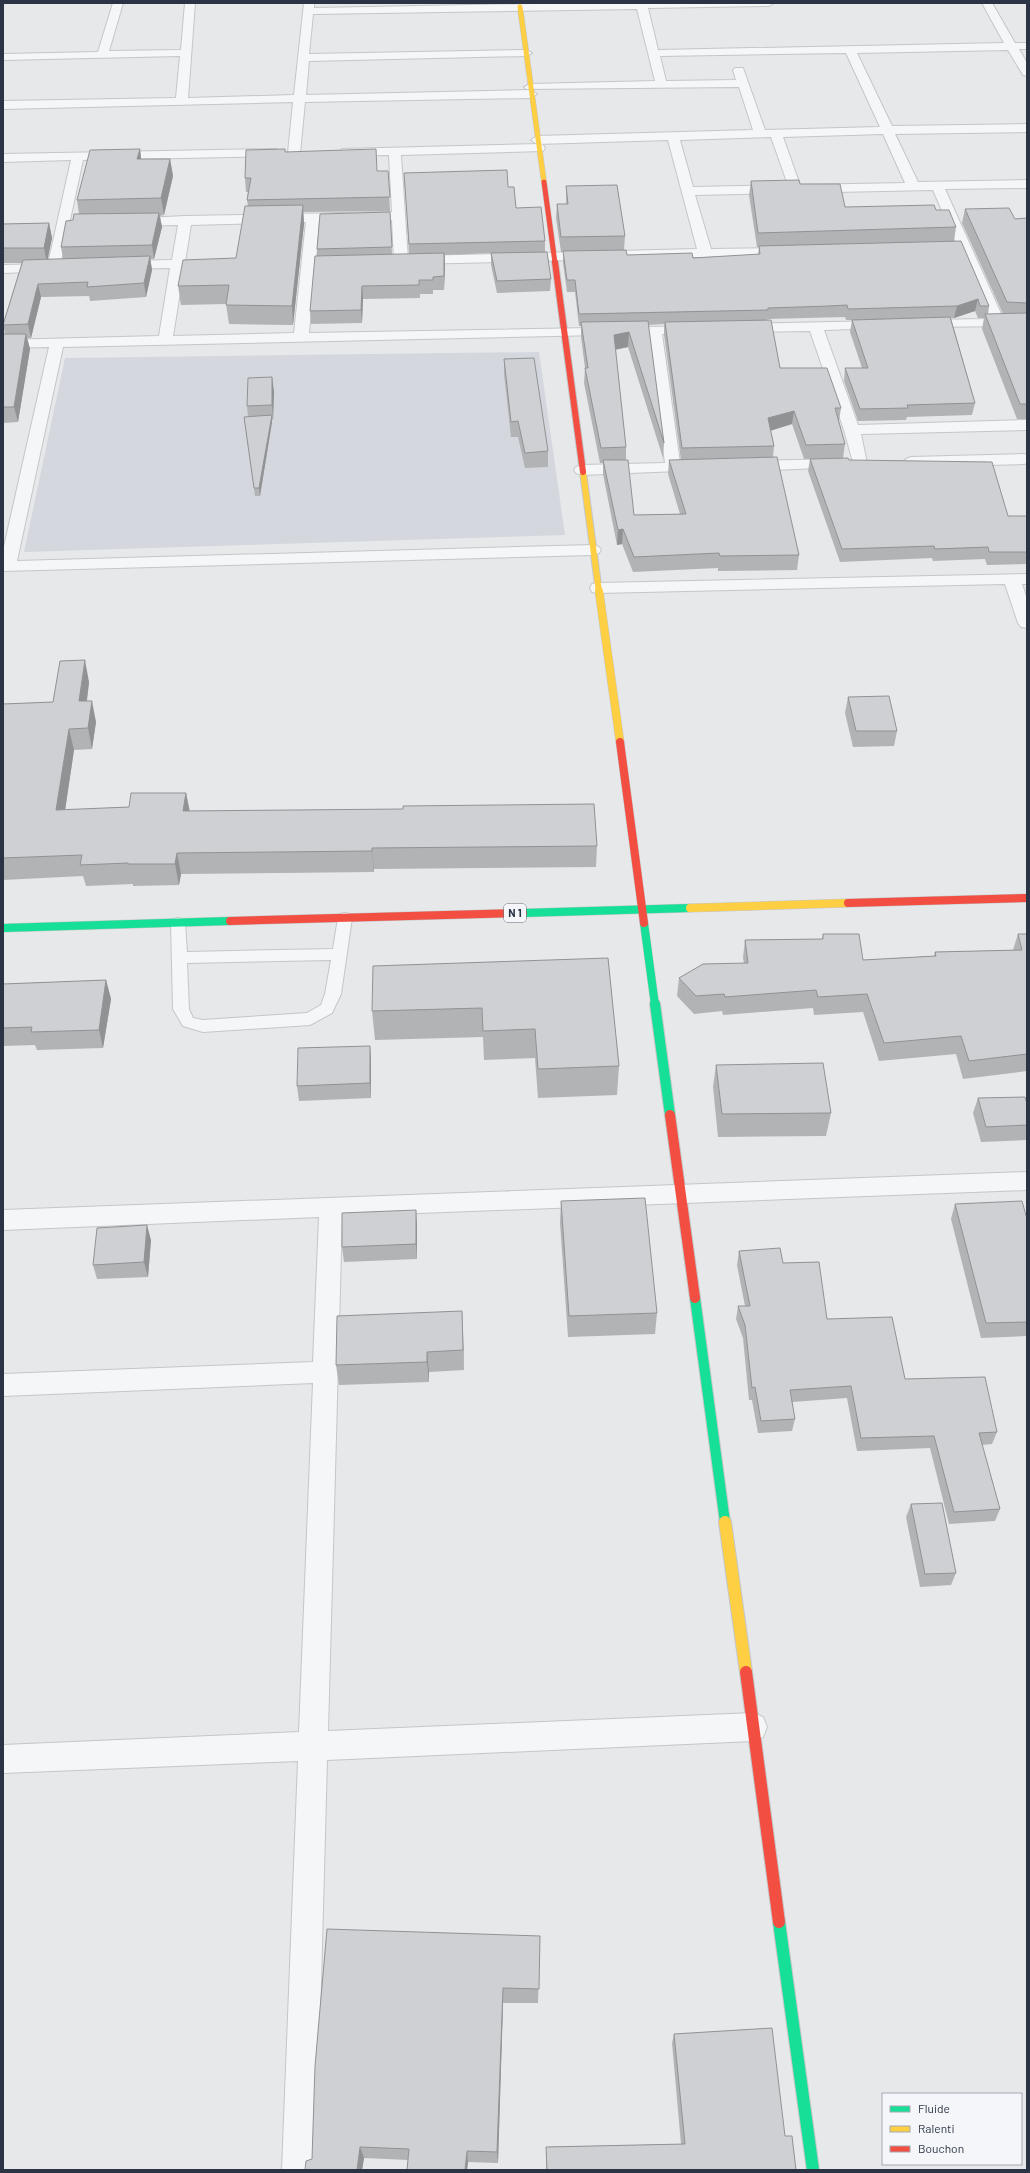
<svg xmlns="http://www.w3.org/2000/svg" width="1030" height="2173" viewBox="0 0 1030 2173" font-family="Barlow,sans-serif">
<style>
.built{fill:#d4d7dd}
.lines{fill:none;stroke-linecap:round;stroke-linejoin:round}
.lane-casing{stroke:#c4c6c8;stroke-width:2}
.street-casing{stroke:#c4c6c8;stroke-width:2}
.fast-far2-casing{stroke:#c4c6c8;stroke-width:9}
.fast-far1-casing{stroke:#c4c6c8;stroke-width:12}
.fast-casing{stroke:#c4c6c8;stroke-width:14}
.slow-far3-casing{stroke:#c4c6c8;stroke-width:6}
.slow-far2-casing{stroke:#c4c6c8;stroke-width:8}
.slow-far1-casing{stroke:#c4c6c8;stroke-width:9}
.slow-casing{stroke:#c4c6c8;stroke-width:14}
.jam-far4-casing{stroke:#c4c6c8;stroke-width:6}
.jam-far3-casing{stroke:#c4c6c8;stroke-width:8}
.jam-far2-casing{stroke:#c4c6c8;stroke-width:9}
.jam-far1-casing{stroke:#c4c6c8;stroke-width:12}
.jam-casing{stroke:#c4c6c8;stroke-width:14}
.lane{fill:#f5f6f7;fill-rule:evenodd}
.street{fill:#f5f6f7;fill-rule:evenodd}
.fast-far2{stroke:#16e098;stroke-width:8}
.fast-far1{stroke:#16e098;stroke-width:10}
.fast{stroke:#16e098;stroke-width:12}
.slow-far3{stroke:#ffcf43;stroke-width:5}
.slow-far2{stroke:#ffcf43;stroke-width:6}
.slow-far1{stroke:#ffcf43;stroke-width:8}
.slow{stroke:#ffcf43;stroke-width:12}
.jam-far4{stroke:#f24e42;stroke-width:5}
.jam-far3{stroke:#f24e42;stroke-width:6}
.jam-far2{stroke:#f24e42;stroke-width:8}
.jam-far1{stroke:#f24e42;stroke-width:10}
.jam{stroke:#f24e42;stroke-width:12}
.wall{fill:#b1b3b5;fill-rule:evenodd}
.shaded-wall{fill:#909294}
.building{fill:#ced0d3;stroke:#909294}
.labels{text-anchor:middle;stroke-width:3;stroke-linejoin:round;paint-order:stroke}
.shield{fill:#f4f6f9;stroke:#676e7b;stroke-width:1}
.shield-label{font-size:11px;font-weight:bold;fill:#2b3445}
</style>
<rect width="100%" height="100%" fill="#e6e8ea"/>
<path class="built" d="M 539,352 L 565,535 L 24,552 L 65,358 Z"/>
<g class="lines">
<defs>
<path id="lane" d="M 345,913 L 350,914 L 352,918 L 341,994 L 332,1013 L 310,1025 L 203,1032 L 183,1026 L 173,1009 L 171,923 L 173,919 L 178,918 L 183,919 L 185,923 L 187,952 L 333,949 L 338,918 L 340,914 ZM 331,960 L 325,994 L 321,1005 L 307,1013 L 203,1020 L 193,1018 L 189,1009 L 187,963 Z"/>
<path id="street" d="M 113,3 L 123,3 L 109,51 L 181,50 L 185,3 L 195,3 L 188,98 L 294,95 L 304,3 L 314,3 L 314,8 L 583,3 L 774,3 L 769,6 L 648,8 L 658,50 L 1004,43 L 982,3 L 992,3 L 1015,43 L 1027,43 L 1027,49 L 1019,49 L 1027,63 L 1027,76 L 1023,75 L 1008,50 L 857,53 L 892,126 L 1027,124 L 1027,132 L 895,134 L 918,182 L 1027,180 L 1027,188 L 945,189 L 1003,318 L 1027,318 L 1027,326 L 917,327 L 915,324 L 917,321 L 922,320 L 989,319 L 933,190 L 695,195 L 711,249 L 793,248 L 795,251 L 788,255 L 414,264 L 408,260 L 401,264 L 394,260 L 392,220 L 319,222 L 316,260 L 344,259 L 351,263 L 344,267 L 315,268 L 309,333 L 699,326 L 701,329 L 699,332 L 694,333 L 662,334 L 680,463 L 703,464 L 706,467 L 703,470 L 582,475 L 576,473 L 574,470 L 576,467 L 582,465 L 665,463 L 647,334 L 63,347 L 17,561 L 593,545 L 599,547 L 601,550 L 599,553 L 593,555 L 3,571 L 3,551 L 49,347 L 3,348 L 3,340 L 159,336 L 170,268 L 122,269 L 115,265 L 122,261 L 172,260 L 178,225 L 131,226 L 126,225 L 124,222 L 126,219 L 185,216 L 392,212 L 389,155 L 346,156 L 340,152 L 342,149 L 539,144 L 543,145 L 545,148 L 543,151 L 401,155 L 408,259 L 414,256 L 697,249 L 668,140 L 537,144 L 531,140 L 537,136 L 753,130 L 739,87 L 526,89 L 524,87 L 530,84 L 655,81 L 637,9 L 313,14 L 309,54 L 526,50 L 532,53 L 526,56 L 309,61 L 306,95 L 531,90 L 537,94 L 531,98 L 305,102 L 300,153 L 294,157 L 288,153 L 293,102 L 3,109 L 3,101 L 176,98 L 180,56 L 3,60 L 3,54 L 98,52 ZM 846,53 L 880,127 L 765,130 L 743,68 L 735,68 L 733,70 L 736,80 L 666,81 L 660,56 ZM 883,134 L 905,183 L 800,185 L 783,137 ZM 771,137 L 788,185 L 693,187 L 680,140 ZM 306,222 L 294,333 L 173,336 L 191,225 Z
M 276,149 L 282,153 L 280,156 L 83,160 L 59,271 L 3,273 L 3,265 L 48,264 L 71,160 L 3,162 L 3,154 Z
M 880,321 L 885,322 L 887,325 L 885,328 L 824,330 L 858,425 L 1027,420 L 1027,430 L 861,434 L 867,463 L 864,466 L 854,466 L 844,430 L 810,331 L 742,332 L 735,328 L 742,324 Z
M 1024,454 L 1027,455 L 1027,463 L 1024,464 L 911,467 L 906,465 L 903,462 L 906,459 L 911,457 Z
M 838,459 L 843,461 L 846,464 L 843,467 L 749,471 L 744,469 L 741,466 L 744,463 L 749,461 Z
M 1027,574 L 1027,584 L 1022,584 L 1027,599 L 1027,628 L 1021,627 L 1018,623 L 1005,584 L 598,593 L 592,592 L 590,588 L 592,584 L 598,583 Z
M 1027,1172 L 1027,1190 L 342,1216 L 328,1731 L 753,1713 L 763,1717 L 767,1727 L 763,1737 L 753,1741 L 327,1760 L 316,2170 L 282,2170 L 298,1761 L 3,1773 L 3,1745 L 299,1732 L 313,1383 L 3,1396 L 3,1374 L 313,1362 L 319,1217 L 3,1230 L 3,1210 Z"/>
<path id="fast-far2" d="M 523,913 L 690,908
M 644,923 L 655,1005
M 3,928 L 230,921"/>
<path id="fast-far1" d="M 655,1004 L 670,1115
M 695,1298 L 725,1522"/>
<path id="fast" d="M 779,1922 L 813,2170"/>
<path id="slow-far3" d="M 520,7 L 544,182"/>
<path id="slow-far2" d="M 583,472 L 599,592"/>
<path id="slow-far1" d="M 599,591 L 620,742
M 690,908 L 848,903"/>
<path id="slow" d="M 725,1522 L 746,1672"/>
<path id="jam-far4" d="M 544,182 L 555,263"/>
<path id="jam-far3" d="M 555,262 L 583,472"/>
<path id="jam-far2" d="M 620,742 L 644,923
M 848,903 L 1027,898
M 230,921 L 523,913"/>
<path id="jam-far1" d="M 670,1115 L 695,1298"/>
<path id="jam" d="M 746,1672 L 779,1922"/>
</defs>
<use href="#lane" class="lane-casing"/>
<use href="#street" class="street-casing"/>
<use href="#fast-far2" class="fast-far2-casing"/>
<use href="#fast-far1" class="fast-far1-casing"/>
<use href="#fast" class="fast-casing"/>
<use href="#slow-far3" class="slow-far3-casing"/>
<use href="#slow-far2" class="slow-far2-casing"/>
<use href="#slow-far1" class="slow-far1-casing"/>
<use href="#slow" class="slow-casing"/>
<use href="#jam-far4" class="jam-far4-casing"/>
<use href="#jam-far3" class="jam-far3-casing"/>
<use href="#jam-far2" class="jam-far2-casing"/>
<use href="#jam-far1" class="jam-far1-casing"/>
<use href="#jam" class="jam-casing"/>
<use href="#lane" class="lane"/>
<use href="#street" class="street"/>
<use href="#fast-far2" class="fast-far2"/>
<use href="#fast-far1" class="fast-far1"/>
<use href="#fast" class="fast"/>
<use href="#slow-far3" class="slow-far3"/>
<use href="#slow-far2" class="slow-far2"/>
<use href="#slow-far1" class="slow-far1"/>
<use href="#slow" class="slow"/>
<use href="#jam-far4" class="jam-far4"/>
<use href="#jam-far3" class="jam-far3"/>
<use href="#jam-far2" class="jam-far2"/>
<use href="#jam-far1" class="jam-far1"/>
<use href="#jam" class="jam"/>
</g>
<path class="wall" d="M 140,149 L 141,159 L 170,159 L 173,176 L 164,215 L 160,216 L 162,227 L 154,259 L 150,259 L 152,270 L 146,297 L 90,301 L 89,296 L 41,297 L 31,338 L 27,338 L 30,349 L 18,422 L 3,423 L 3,334 L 5,334 L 3,324 L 22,263 L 3,263 L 3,224 L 49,223 L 52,238 L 47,259 L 63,259 L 61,247 L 73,220 L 79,214 L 77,200 Z
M 285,152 L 377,171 L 388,171 L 390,211 L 303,212 L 304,224 L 293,325 L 229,324 L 226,304 L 181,305 L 178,286 L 236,258 L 248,206 L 247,200 L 248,192 L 246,192 L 245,178 Z
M 751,181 L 800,184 L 845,207 L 936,210 L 956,227 L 954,241 L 989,306 L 988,314 L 1003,314 L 962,223 L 965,209 L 1015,219 L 1027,218 L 1027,419 L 1017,419 L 982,329 L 984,318 L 978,318 L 975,311 L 954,318 L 951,318 L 975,403 L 972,415 L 907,417 L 906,420 L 858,421 L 844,381 L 845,368 L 862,368 L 850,332 L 852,320 L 846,320 L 845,317 L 767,319 L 780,368 L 841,408 L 839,421 L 845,444 L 843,458 L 804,459 L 792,424 L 770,431 L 774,446 L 773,457 L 799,555 L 797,570 L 718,571 L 718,568 L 633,572 L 622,544 L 617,545 L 603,474 L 603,463 L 600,463 L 584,383 L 585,368 L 581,337 L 581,326 L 579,326 L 575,292 L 567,292 L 563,263 L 563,252 L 561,252 L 556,218 L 557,204 L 566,204 L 566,186 L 625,236 L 624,250 L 627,255 L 693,258 L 758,255 L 759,247 L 757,247 L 749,195 ZM 664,324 L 664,335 L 681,460 L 669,460 L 668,474 L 680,514 L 634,515 L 626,460 L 626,447 L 615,350 L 628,347 L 663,458 L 664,443 L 648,325 Z
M 405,184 L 508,187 L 516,208 L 545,241 L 545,252 L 551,279 L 550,291 L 497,293 L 491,265 L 491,253 L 445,255 L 444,290 L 433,290 L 433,294 L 420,294 L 420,298 L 363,299 L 362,323 L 311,324 L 310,311 L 317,256 L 317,249 L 390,212 L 392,254 L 409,254 Z
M 504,359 L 548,451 L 548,467 L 525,468 L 518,437 L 511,437 L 504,374 Z
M 272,377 L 274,392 L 273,420 L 272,420 L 272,422 L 260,496 L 255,496 L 244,417 L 248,417 L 247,406 Z
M 810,459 L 849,460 L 1008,516 L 1027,516 L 1027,564 L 987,565 L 985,559 L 933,561 L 932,558 L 840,562 L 808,471 Z
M 89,682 L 87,701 L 96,722 L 92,749 L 74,750 L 65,810 L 129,807 L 186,793 L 190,811 L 597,846 L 596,867 L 374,869 L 374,872 L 181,874 L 179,885 L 133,886 L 133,884 L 86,886 L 83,876 L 3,880 L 3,704 L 53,702 Z
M 848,697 L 897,731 L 894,746 L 853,747 L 845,713 Z
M 823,934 L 863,960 L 934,956 L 935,952 L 1013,950 L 1018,934 L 1027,934 L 1027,1071 L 963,1079 L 956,1054 L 879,1061 L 863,1012 L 814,1015 L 813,1008 L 723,1015 L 722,1011 L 694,1014 L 677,996 L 679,978 L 744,963 L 743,958 L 745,940 L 822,939 Z
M 608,958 L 619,1066 L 617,1095 L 538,1098 L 535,1058 L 484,1060 L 483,1037 L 375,1040 L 372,1011 Z
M 106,980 L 111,999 L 103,1048 L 37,1050 L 35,1045 L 3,1046 L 3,984 Z
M 370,1046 L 371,1061 L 371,1098 L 299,1101 L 297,1086 Z
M 716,1065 L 831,1113 L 826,1136 L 718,1137 L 713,1087 Z
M 978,1098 L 1027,1104 L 1027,1140 L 981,1142 L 973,1113 Z
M 561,1201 L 657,1313 L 655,1334 L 568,1337 L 560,1223 Z
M 955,1204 L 1027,1219 L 1027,1336 L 981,1338 L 951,1219 Z
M 417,1225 L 417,1259 L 344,1262 L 342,1247 Z
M 151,1240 L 148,1277 L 97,1279 L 93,1265 Z
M 739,1251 L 783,1263 L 827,1319 L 905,1379 L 997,1432 L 992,1444 L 982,1445 L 1000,1509 L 995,1521 L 949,1524 L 930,1448 L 857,1451 L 847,1398 L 792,1402 L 795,1419 L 792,1431 L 758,1433 L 752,1400 L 749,1400 L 743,1338 L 736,1319 L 738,1306 L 745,1306 L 737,1265 Z
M 462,1311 L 464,1370 L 429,1372 L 429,1382 L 339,1385 L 336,1365 Z
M 911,1504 L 956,1573 L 951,1585 L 920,1587 L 906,1517 Z
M 540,1936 L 538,2003 L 503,2003 L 498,2163 L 468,2162 L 467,2170 L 407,2170 L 408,2160 L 364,2158 L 362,2170 L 305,2170 L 312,2159 Z
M 674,2034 L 785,2136 L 796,2170 L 546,2170 L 546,2147 L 681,2144 L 672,2043 Z"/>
<path class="shaded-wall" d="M 140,149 L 142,166 L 137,159 Z
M 170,159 L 173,176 L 164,215 L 161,198 Z
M 303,205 L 304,224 L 293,325 L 292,306 Z
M 159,213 L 162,227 L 154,259 L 152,245 Z
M 49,223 L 52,238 L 47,263 L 44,248 Z
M 444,253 L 445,266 L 444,290 Z
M 150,256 L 152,270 L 146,297 L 144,283 Z
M 38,284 L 41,297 L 31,338 L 28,324 Z
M 362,286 L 363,299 L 362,323 L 361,310 Z
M 978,299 L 975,311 L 954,318 L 957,306 Z
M 629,332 L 628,347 L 613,350 L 614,335 Z
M 26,334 L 30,349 L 18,422 L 14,407 Z
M 272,377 L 274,392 L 273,420 L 272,405 Z
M 794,411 L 792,424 L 766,432 L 768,418 Z
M 272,415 L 272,422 L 260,496 L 259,488 Z
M 623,529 L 622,544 L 617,545 L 618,530 Z
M 85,660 L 89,682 L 84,723 L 79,701 Z
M 92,701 L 96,722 L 92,749 L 88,728 Z
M 69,729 L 74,750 L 62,831 L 56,810 Z
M 186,793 L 190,814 L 183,811 Z
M 372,848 L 374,869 L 374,872 L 372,851 Z
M 177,853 L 181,874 L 179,885 L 175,864 Z
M 106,980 L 111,999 L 103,1048 L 99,1030 Z
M 370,1046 L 371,1061 L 371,1098 L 370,1083 Z
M 416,1210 L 417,1225 L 417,1259 L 416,1244 Z
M 147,1225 L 151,1240 L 148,1277 L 144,1262 Z
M 462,1311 L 463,1332 L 464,1370 L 463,1350 Z
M 427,1352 L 429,1372 L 429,1382 L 427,1362 Z
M 503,1988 L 503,2003 L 498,2163 L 497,2152 Z
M 360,2147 L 364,2158 L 362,2170 L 357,2170 Z
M 467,2151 L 468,2162 L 467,2170 L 465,2170 Z"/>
<path class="building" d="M 140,149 L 137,159 L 170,159 L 161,198 L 77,200 L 90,150 Z
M 285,149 L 285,152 L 376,149 L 377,171 L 388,171 L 390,197 L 247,200 L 251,178 L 245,178 L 246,150 Z
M 507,170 L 508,187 L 514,187 L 516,208 L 541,207 L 545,241 L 409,244 L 404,173 Z
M 799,180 L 800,184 L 840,184 L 845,207 L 934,205 L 936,210 L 949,210 L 956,227 L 758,233 L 751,181 Z
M 617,185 L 625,236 L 561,237 L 557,204 L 568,204 L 566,186 Z
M 303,205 L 292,306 L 226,305 L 229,285 L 178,286 L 183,260 L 236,258 L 245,206 Z
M 1009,208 L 1015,219 L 1027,218 L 1027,303 L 1007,302 L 965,209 Z
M 390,212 L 392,247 L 317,249 L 320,214 Z
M 159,213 L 152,245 L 61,247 L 66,221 L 73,220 L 74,214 Z
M 49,223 L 44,248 L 3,248 L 3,224 Z
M 961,241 L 989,306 L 980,306 L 978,299 L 957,306 L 848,309 L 847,305 L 829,306 L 768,308 L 768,310 L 579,314 L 575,280 L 567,280 L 563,251 L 626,250 L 627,255 L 692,253 L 693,258 L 760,254 L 759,246 Z
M 547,252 L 551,279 L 497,281 L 491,253 Z
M 444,253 L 444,276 L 433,277 L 433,280 L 419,280 L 419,285 L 362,286 L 361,310 L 310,311 L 315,256 Z
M 150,256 L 144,283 L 87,287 L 88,282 L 38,284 L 28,324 L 3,325 L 23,260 Z
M 1027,313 L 1027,404 L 1020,404 L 985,314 Z
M 950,317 L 975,403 L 907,405 L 908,408 L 860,409 L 845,368 L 868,368 L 852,320 Z
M 771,320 L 780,368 L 827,368 L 841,408 L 835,408 L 845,444 L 806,445 L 794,411 L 768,418 L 774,446 L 682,448 L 665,322 Z
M 648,321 L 664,443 L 629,332 L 614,335 L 626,447 L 601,448 L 585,368 L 588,368 L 581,322 Z
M 3,334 L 26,334 L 14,407 L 3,407 Z
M 534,358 L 548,451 L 525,453 L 518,421 L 511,422 L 504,359 Z
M 272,377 L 272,405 L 247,406 L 248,378 Z
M 272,415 L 259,488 L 254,488 L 244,417 Z
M 777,457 L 799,555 L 720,556 L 719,553 L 634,557 L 623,529 L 618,530 L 603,460 L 628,460 L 634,515 L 686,514 L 669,460 Z
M 848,458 L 849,460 L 992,462 L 1008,516 L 1027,516 L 1027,552 L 989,552 L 988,547 L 935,549 L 934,546 L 842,549 L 810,459 Z
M 85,660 L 79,701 L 92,701 L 88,728 L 69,729 L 56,810 L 129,807 L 131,793 L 186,793 L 183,811 L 403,809 L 403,806 L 594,804 L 597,846 L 372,848 L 372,851 L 177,853 L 175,864 L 128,864 L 128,863 L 80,865 L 82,855 L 3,858 L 3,704 L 53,702 L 60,661 Z
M 889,696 L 897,731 L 856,731 L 848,697 Z
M 823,934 L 859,934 L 863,960 L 936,956 L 935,952 L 1022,950 L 1018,934 L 1027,934 L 1027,1054 L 969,1061 L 961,1036 L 884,1043 L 867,994 L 818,997 L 816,990 L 725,997 L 724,994 L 696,996 L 679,978 L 703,964 L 748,963 L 745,940 L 823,939 Z
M 608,958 L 619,1066 L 538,1069 L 535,1029 L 483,1031 L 482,1008 L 372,1011 L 373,966 Z
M 106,980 L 99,1030 L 31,1032 L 32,1027 L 3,1028 L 3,984 Z
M 370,1046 L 370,1083 L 297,1086 L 298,1048 Z
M 823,1063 L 831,1113 L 722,1114 L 716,1065 Z
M 1025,1097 L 1027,1104 L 1027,1125 L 986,1127 L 978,1098 Z
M 645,1198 L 657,1313 L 569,1316 L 561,1201 Z
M 1022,1201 L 1027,1219 L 1027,1322 L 986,1323 L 955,1204 Z
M 416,1210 L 416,1244 L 342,1247 L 342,1213 Z
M 147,1225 L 144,1262 L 93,1265 L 97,1228 Z
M 780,1248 L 783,1263 L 819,1262 L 827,1319 L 892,1317 L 905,1379 L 985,1377 L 997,1432 L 979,1433 L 1000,1509 L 954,1512 L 934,1436 L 861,1438 L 851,1386 L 790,1390 L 795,1419 L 761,1421 L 755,1387 L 752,1388 L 745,1325 L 738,1306 L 750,1306 L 739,1251 Z
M 462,1311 L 463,1350 L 427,1352 L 427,1362 L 336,1365 L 337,1316 Z
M 942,1503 L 956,1573 L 925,1574 L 911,1504 Z
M 327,1929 L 540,1936 L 539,1989 L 503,1988 L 497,2152 L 467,2151 L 465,2170 L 407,2170 L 409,2149 L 360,2147 L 357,2170 L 305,2170 L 306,2161 L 312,2159 L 315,2066 Z
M 772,2028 L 785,2136 L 792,2136 L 796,2170 L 547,2170 L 546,2147 L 685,2144 L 674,2034 Z"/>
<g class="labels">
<rect class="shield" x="504" y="904" width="22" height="18" rx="3"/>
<g class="shield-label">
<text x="515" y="917">N 1</text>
</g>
</g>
<rect width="1030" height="2173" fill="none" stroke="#2b3445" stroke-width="8"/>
<rect x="882" y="2093" width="140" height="72" fill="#f4f6f9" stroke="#a4a8b1"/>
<rect x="890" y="2106" width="20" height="6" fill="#16e098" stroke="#a4a8b1"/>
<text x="918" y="2113" font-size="12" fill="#2b3445">Fluide</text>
<rect x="890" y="2126" width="20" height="6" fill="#ffcf43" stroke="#a4a8b1"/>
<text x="918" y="2133" font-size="12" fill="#2b3445">Ralenti</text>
<rect x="890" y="2146" width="20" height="6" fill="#f24e42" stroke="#a4a8b1"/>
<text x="918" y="2153" font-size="12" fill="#2b3445">Bouchon</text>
</svg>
